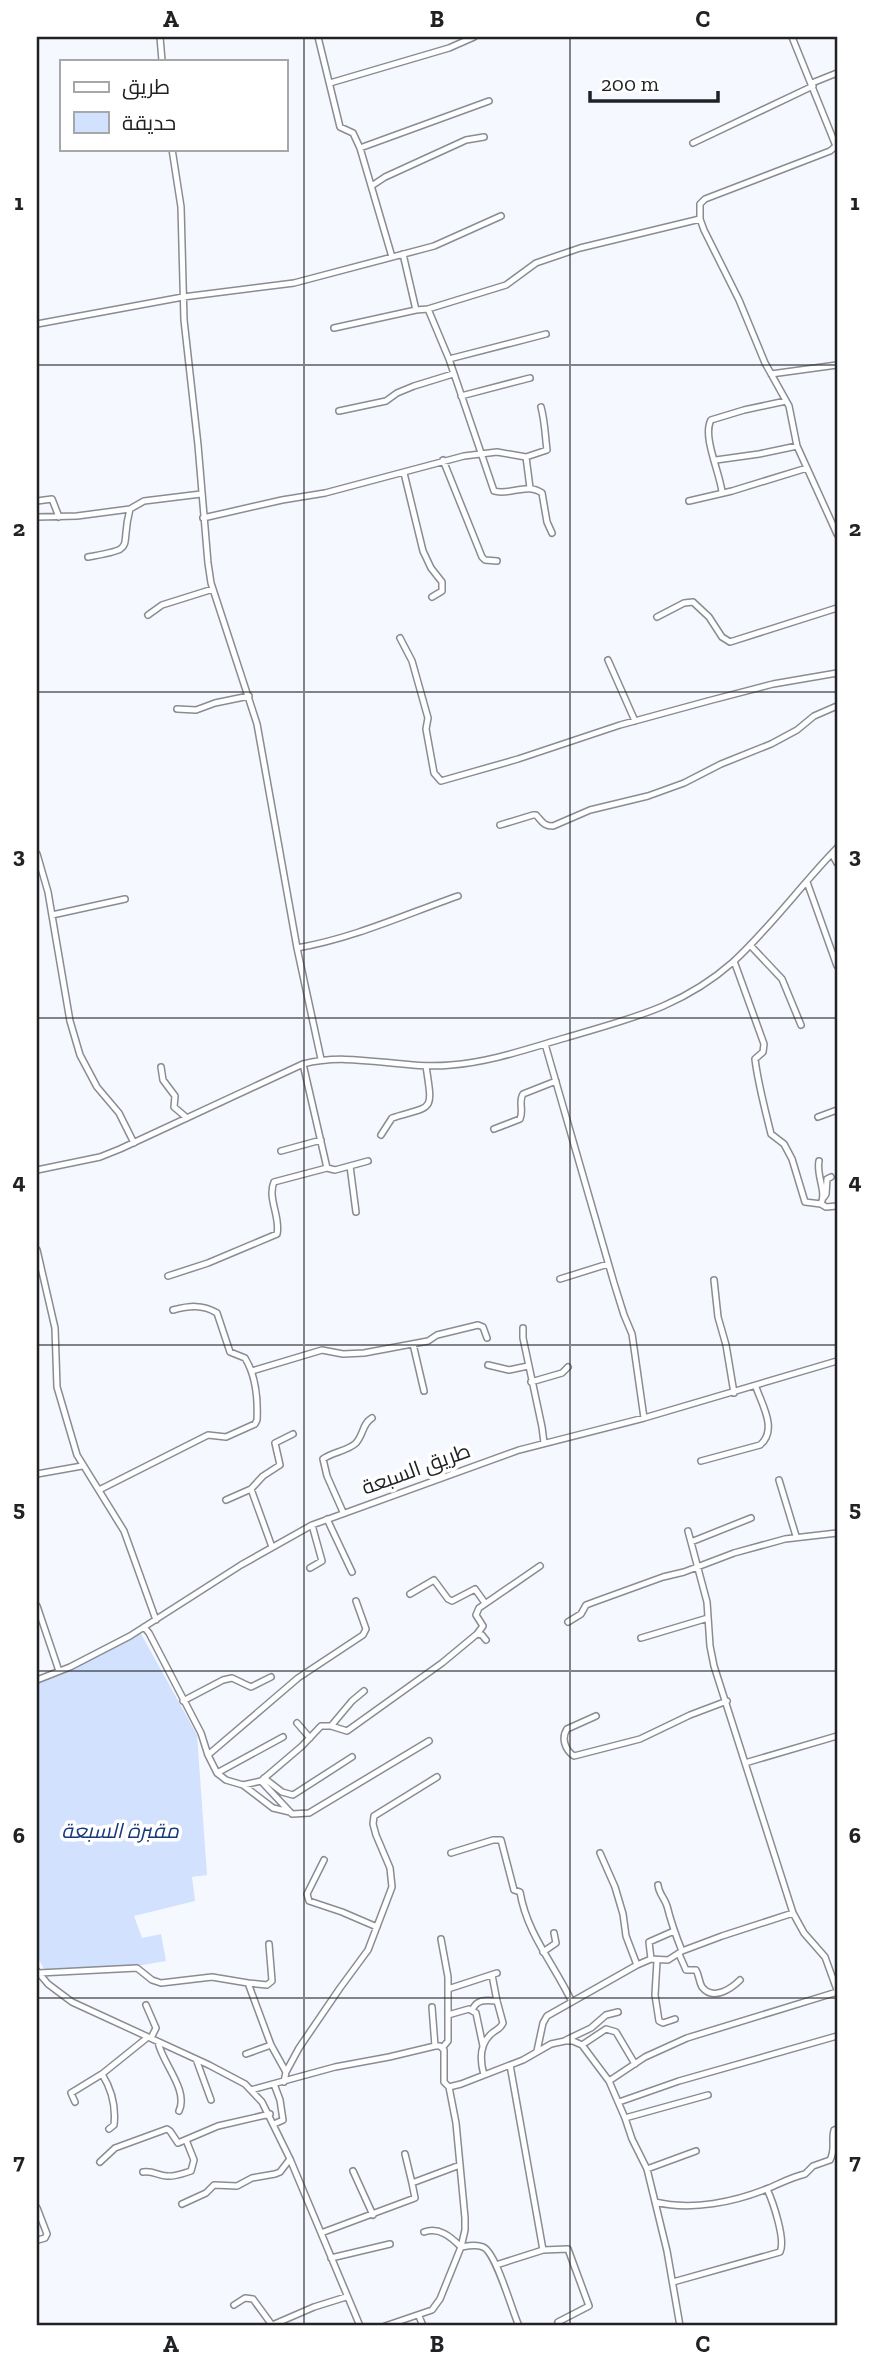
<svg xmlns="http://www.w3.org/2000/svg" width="874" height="2363" viewBox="0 0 874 2363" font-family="'Zilla Slab',Cairo,serif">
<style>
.green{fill:#d1e1fe}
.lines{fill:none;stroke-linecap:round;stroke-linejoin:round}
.minor-casing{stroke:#898c92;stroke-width:8}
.minor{stroke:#fff;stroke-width:5}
.grid{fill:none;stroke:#212224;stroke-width:2;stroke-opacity:0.55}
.labels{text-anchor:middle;stroke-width:7;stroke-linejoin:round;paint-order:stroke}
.street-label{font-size:21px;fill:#212224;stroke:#fff}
.park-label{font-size:21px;font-style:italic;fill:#17397b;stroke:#fff}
.neatline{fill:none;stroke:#212224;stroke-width:2.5}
.grid-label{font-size:23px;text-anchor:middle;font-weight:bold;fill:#212224}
</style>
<rect width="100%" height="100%" fill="#f5f8fe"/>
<path class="green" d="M 140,1632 L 197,1735 L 207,1875 L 192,1877 L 195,1901 L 134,1916 L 142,1938 L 161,1934 L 166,1961 L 137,1966 L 45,1971 L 37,1956 L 37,1681 Z"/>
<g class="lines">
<defs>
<path id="minor" d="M 160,37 L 162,61
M 318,37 L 340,127 L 353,133 L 360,148 L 392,257
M 792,37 L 836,146 L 830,151 L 705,199 L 700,204 L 700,219 L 704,230 L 739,300 L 765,363 L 789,406 L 797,446 L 837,534
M 330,83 L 449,48 L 474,37
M 812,83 L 837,73
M 693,143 L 813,86
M 360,148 L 489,101
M 172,149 L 181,207 L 184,320 L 198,445 L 208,563 L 211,583 L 257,724 L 297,948 L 321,1059
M 373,185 L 385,177 L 466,140 L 484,137
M 403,254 L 416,310 L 428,309 L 449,359 L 494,491 C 509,496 527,482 542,493 L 547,522 L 552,533
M 428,309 L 506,285 L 536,263 L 580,248 L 700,219
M 37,324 L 183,297 L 294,283 L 434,246 L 501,216
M 334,328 L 416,310
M 449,359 L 546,334
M 771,374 L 837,365
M 461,396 L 530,378
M 339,411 L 386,401 L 397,393 L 414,386 L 453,374
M 526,457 L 547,450 C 545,435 545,422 541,407
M 443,460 L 482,557 L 485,560 L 497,561
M 716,460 L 759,454 L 797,446
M 404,473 L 423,551 L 431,568 L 442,582 L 442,591 L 432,597
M 722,492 C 720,473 702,436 711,420 L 744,410 L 786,401
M 37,501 L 52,499 L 59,517
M 689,501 L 732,491 L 807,468
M 37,517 L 77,516 L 130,509 L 144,501 L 201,494
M 203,518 L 282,500 L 325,493 L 464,456 L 497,452 L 526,457 L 530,488
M 88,557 C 139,548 119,550 130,509
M 148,615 L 162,605 L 213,589
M 657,617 L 684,603 L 693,602 L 709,617 L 722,637 L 730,642 L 837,608
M 400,638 L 412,661 L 428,718 L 426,729 L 434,773 L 441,781 L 518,759 L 620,725 L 708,701 L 773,684 L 837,673
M 608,660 L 635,721
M 177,709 L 196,710 L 215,703 L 249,696
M 500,825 L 533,815 L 536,815 C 542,821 543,826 553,826 L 590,810 L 648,796 L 684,783 L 721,764 L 771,744 L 797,730 L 814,716 L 837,706
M 37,854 L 48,892 L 70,1021 L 80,1055 L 97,1087 L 119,1113 L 134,1143
M 832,854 L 837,863
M 807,882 L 837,966
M 52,915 L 125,899
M 750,945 L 782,979 L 801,1025
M 297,948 C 354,938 404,915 458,896
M 734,961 L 764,1044 L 763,1052 L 755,1059 C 758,1084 765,1109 771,1134 L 784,1144 L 792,1159 L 805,1202 L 821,1204
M 545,1044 L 614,1283 L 624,1315 L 632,1334 L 644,1418
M 303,1064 L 327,1168
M 161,1067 L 163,1080 L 175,1096 L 174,1107 L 187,1118
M 818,1117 L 837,1110
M 494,1129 L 520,1119 C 524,1110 518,1102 523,1094 L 556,1081
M 381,1135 L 392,1118 C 434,1105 433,1113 426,1066
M 281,1151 L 321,1140
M 819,1161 C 816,1176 827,1191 821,1204 L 826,1207 L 837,1206
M 350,1166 L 356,1212
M 37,1170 L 100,1157 L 120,1149 L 303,1064 C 352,1051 401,1070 451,1065 C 490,1062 527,1049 565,1038 C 628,1019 681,1008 733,962 C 771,927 801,885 837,848
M 824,1197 L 826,1194 L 827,1179 L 831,1177
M 37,1250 L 55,1328 L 57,1387 L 77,1455 L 124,1531 L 156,1620
M 168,1276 L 208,1263 L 277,1234 C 281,1218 267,1198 274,1182 L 327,1168 L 335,1170 L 368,1161
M 560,1279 L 608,1264
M 714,1280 L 718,1317 L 726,1345 L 734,1393
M 523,1328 L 523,1338 L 542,1427 L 544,1443
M 413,1344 L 424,1391
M 488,1365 L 509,1370 L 528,1366
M 252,1371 L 322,1350 L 343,1354 L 364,1353 L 428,1341 L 437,1335 L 478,1325 L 483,1327 L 487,1338
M 531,1382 L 562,1373 L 568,1367
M 701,1461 L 760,1445 C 778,1430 762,1405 756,1387
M 37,1474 L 82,1466
M 779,1480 L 796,1536
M 251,1489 L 263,1476 L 280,1465 L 275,1443 L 293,1434
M 99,1490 L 208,1435 L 226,1437 L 255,1424 L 257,1420 C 258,1399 256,1376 245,1358 L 230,1352 L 217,1313 C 202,1304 189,1306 173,1310
M 226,1500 L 251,1489 L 272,1547
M 343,1512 L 327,1476 L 323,1459 C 332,1452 348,1451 356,1443 C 364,1434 362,1424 372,1418
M 327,1519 L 352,1572
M 688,1531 L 707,1602 L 710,1646 L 714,1666 L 793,1913 L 804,1933 L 825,1957 L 837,1990
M 691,1542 L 751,1518
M 310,1568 L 322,1561 L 312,1525
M 410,1594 L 434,1580 L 448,1599 L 452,1601 L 475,1589 L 485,1603
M 37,1606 L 59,1671
M 568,1622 L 581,1614 L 586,1605 L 594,1602 L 663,1577 L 684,1572 L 734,1553 L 785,1539 L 837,1533
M 144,1627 L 149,1633 L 201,1733 L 208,1755 L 217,1773 L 226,1780 L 243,1785 L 261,1781 L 302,1746 L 321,1726 L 331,1726 L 347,1731 L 442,1663 L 477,1634 L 482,1635 L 486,1640
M 477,1634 L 483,1626 L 476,1615 L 479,1608 L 540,1566
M 641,1638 L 708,1618
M 37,1680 L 70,1667 L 130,1636 L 241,1565 L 312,1525 L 519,1450 L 644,1418 L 837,1361
M 183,1701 L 223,1680 L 232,1678 L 251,1687 L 271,1677
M 596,1716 L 567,1729 C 561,1738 565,1750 574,1756 L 640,1739 L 690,1715 L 727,1701
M 297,1723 L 310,1738
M 331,1726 L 352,1701 L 364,1691
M 208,1755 L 298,1678 L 363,1635 L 366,1629 L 356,1601
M 745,1763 L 837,1736
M 217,1773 L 283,1737
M 264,1778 L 282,1792 L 293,1795 L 352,1757
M 261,1781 L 292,1814 L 309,1813 L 429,1741
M 243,1785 L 273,1808 L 290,1812
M 451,1853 L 493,1840 L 501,1840 L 514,1890 L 520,1892 C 527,1934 554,1964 572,2002
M 600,1853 L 615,1887 L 623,1914 L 626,1936 L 637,1965
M 324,1860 L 307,1894 L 309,1901 L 342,1912 L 377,1927
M 658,1885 C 659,1894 664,1897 667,1906 C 671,1922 676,1936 682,1951
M 441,1939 L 448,1977 L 448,2041 L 443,2047
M 543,1952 L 556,1943 L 554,1933
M 679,1954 L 686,1970 L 696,1970 C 699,1975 699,1982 702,1987 C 713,2001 731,1989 740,1980
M 651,1959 L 649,1942 L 674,1931
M 657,1961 L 655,1995 L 659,2021 L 663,2023 L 675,2019
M 37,1971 L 48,1984 L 72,2002 L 209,2065 L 245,2084 L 262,2102 L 290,2159 L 360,2326
M 39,1973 L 137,1968 L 152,1980 L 161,1983 L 212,1977 L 248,1983 L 271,2045 L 286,2072
M 248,1983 L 267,1985 L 272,1981 L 269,1944
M 448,1989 L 497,1973
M 146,2005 L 156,2028 L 151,2038
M 432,2007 L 435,2046
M 472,2010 C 477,1999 485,2000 497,2001
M 448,2015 L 469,2009 L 476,2013 L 483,2046
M 566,2040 L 591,2028 L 606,2015 L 618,2012
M 158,2042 C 162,2063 189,2090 179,2111
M 582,2045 L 606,2029 L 616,2032 L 635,2064
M 537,2051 L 543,2023 L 547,2016 L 637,1965 L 651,1959 L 668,1960 L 682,1951 L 722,1936 L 793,1913
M 246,2054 L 271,2045
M 196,2059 L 211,2100
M 510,2065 L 543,2250
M 102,2074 C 112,2090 116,2107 114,2125 L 109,2129
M 484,2075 C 480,2061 479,2046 490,2035 C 496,2029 500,2030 503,2023 L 497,2001 L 492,1975
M 609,2081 L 645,2057 L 687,2038 L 837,1992
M 284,2082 L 286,2072 L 299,2048 L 340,1988 L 368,1950 L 392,1887 L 390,1868 L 376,1835 L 373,1824 L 374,1816 L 437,1777
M 274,2084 L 280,2100 L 283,2120 L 274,2124
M 449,2087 L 456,2123 L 465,2218 L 465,2230 L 461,2247
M 251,2090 L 335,2067 L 389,2057 L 435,2046 L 440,2046 L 444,2050 L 444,2082 L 449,2087 L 461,2084 L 523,2060 L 551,2044 L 565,2041 L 573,2041 L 582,2045 L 609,2081 L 625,2118 L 632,2139 L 647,2169 L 667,2251 L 680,2326
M 75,2102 L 71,2093 L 102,2074 L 148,2037
M 619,2102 L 679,2081 L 837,2036
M 625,2118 L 708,2095
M 405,2154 L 412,2183
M 100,2162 L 115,2148 L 167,2129 L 170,2131 L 178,2143 L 218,2126 L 270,2114
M 647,2169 L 696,2151
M 353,2171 L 373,2215
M 143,2172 C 153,2170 158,2176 167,2176 C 175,2177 184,2173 191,2171 L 194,2160 L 186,2140
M 655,2202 C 692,2211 735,2202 769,2188 C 781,2183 792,2177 805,2174 L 813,2166 L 830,2160 C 836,2149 831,2141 834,2130 L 837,2129
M 182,2204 L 206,2193 L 214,2185 L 237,2186 L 252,2178 L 275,2174 L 280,2172 L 290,2159
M 37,2208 L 47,2234 L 45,2238 L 38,2240
M 424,2232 C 439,2227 450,2236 461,2247
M 321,2233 L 415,2198 L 412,2183 L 460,2165
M 331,2258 L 390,2244
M 496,2265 L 543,2250 L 568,2249 L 589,2306 L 558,2322
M 673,2282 L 780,2252 C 786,2240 773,2202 767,2189
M 234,2305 L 245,2298 L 253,2299 L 272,2325
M 419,2316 L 423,2326
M 270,2326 L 314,2307 L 346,2297
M 385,2326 L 432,2310 L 440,2299 L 461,2247 C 467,2246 476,2244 483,2247 C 496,2252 512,2311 519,2326"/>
</defs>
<use href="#minor" class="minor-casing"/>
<use href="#minor" class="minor"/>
</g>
<path class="grid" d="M 304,37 L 304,2326M 570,37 L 570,2326M 37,365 L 837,365M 37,692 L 837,692M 37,1018 L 837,1018M 37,1345 L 837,1345M 37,1671 L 837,1671M 37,1998 L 837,1998"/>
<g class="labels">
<g class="street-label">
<text transform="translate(416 1469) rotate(-20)" y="7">طريق السبعة</text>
</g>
<g class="park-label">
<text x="120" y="1838">مقبرة السبعة</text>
</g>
</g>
<rect width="874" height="2363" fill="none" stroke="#ffffff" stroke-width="77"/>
<rect x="60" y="60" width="228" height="91" fill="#ffffff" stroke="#a6a7a7" stroke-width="2"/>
<rect x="74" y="82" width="35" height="10" fill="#ffffff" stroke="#a6a7a7" stroke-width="2"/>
<text x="122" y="94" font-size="21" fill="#212224">طريق</text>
<rect x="74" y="112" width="35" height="21" fill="#d1e1fe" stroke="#a6a7a7" stroke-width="2"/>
<text x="122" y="130" font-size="21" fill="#212224">حديقة</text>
<path d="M590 91v10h128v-10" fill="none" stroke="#212224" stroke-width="3.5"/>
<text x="601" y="91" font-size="21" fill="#212224" stroke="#ffffff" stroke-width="5" paint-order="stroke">200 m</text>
<rect x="38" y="38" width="798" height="2286" class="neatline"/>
<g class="grid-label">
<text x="171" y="27">A</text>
<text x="437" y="27">B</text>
<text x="703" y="27">C</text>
<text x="19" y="210">1</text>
<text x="855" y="210">1</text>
<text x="19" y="536">2</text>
<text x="855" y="536">2</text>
<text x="19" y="863">3</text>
<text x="855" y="863">3</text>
<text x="19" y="1189">4</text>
<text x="855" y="1189">4</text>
<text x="19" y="1516">5</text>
<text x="855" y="1516">5</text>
<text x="19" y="1843">6</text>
<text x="855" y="1843">6</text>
<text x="19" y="2169">7</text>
<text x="855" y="2169">7</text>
<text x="171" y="2352">A</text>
<text x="437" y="2352">B</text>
<text x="703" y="2352">C</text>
</g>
</svg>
